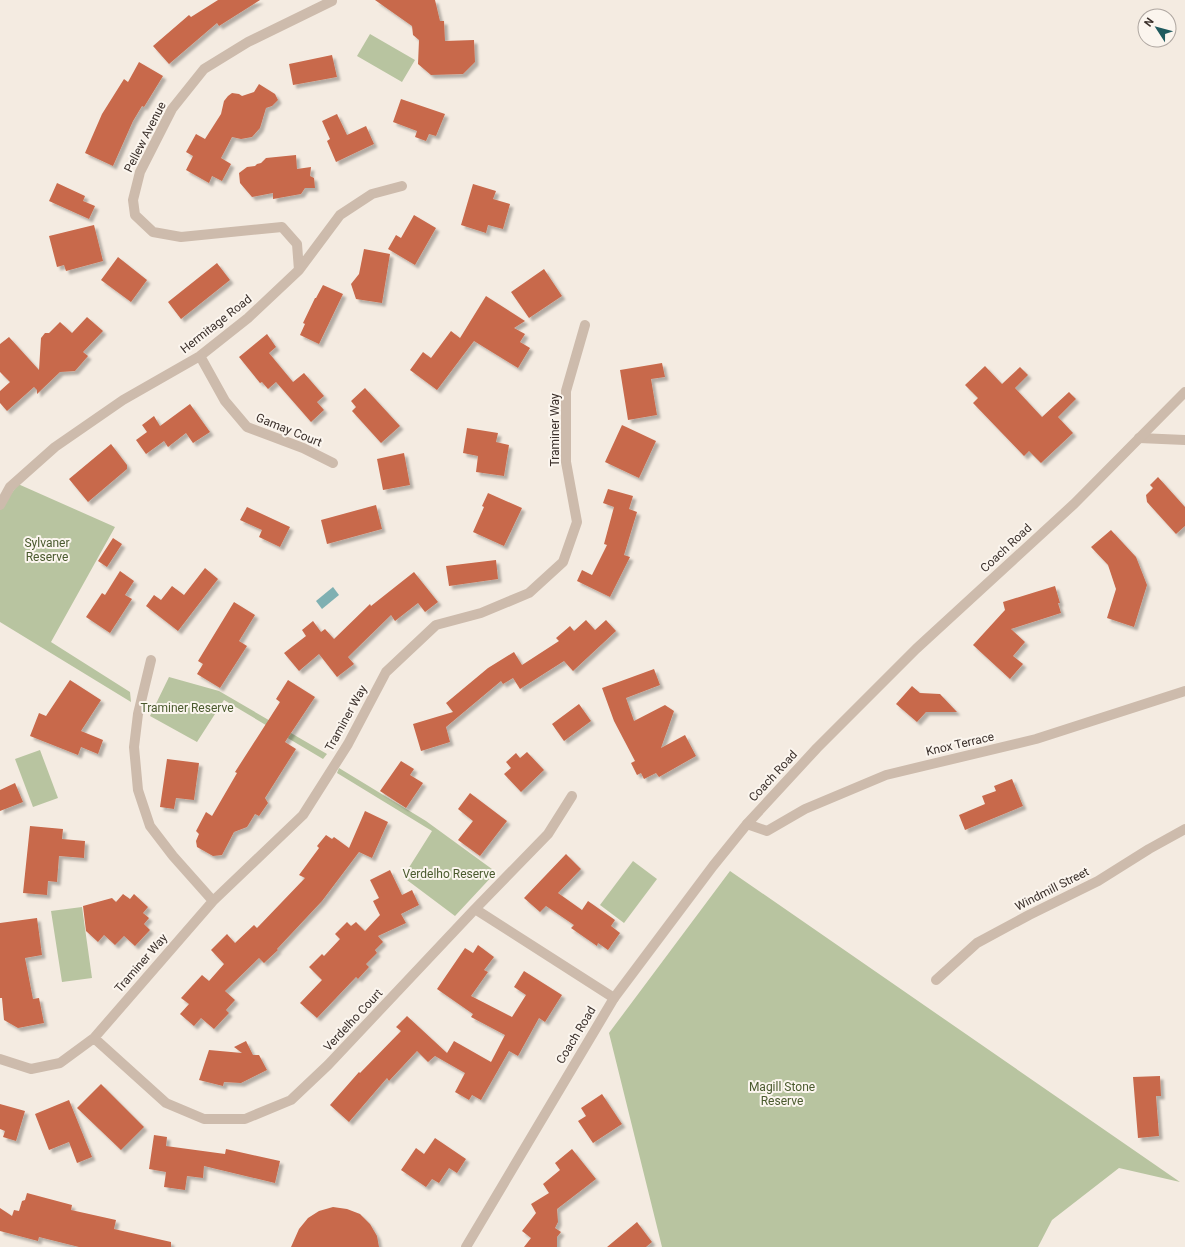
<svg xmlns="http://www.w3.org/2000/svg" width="1185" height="1247" viewBox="0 0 1185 1247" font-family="Roboto,sans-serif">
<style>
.green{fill:#b8c4a0}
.water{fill:#7fb0b2}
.building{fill:#c8694b;filter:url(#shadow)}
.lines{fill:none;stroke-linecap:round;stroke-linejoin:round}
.minor{stroke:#cdbbac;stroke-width:10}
.tertiary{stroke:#cdbbac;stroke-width:10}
.labels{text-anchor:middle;stroke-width:4;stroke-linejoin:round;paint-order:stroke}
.street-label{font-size:12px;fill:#3b302b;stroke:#fbf5ee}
.park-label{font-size:12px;fill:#4a5a2e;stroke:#fbf5ee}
</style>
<defs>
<filter id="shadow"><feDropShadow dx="3.5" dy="3.5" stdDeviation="1" flood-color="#0004"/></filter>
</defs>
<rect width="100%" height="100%" fill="#f4ebe1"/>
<path class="green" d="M 370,34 L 415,60 L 402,82 L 357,56 Z
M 18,484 L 115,527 L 51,642 L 130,692 L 131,702 L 0,622 L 0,510 Z
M 169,677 L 219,691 L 327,754 L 323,759 L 224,700 L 197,742 L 150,716 Z
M 40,750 L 58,798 L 33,807 L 15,759 Z
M 339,768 L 426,821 L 496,872 L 455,916 L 403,877 L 432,831 L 337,773 Z
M 633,861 L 657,879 L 624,923 L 600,905 Z
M 730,871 L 1180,1182 L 1119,1168 L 1052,1220 L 1038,1247 L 662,1247 L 609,1033 Z
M 82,907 L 92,978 L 62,982 L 51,911 Z"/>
<path class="water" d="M 333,587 L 339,595 L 322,609 L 316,601 Z"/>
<path class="building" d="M 218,0 L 260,0 L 219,26 L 217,23 L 169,64 L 153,46 L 189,15 L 191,17 Z
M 375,0 L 435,0 L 440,21 L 444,21 L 445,41 L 474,40 L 475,62 L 463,74 L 431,75 L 418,64 L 419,40 L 413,35 L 412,26 Z
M 332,55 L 337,77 L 293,85 L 289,64 Z
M 139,62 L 163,76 L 144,107 L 142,106 L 133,121 L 113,166 L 85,153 L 102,114 L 124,79 L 128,82 Z
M 259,84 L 275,94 L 278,100 L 272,106 L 266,108 L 260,128 L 252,137 L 241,139 L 232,137 L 221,158 L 231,164 L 222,181 L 212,176 L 209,183 L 186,170 L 193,156 L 186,152 L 196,134 L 205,139 L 221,114 L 224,101 L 228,96 L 232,93 L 239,94 L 242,96 L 254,92 Z
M 401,99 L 445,114 L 436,136 L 429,134 L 426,141 L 415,137 L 417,131 L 393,122 Z
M 337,114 L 347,135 L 366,126 L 374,144 L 336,162 L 327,141 L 330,139 L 322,121 Z
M 296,155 L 297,169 L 311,167 L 310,176 L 314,178 L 315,188 L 305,188 L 301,194 L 273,199 L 273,193 L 252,197 L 240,183 L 239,173 L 247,167 L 255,166 L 257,164 L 261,163 L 266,158 Z
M 57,183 L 85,196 L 83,201 L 95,206 L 89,219 L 49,201 Z
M 473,184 L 496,191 L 493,199 L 510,204 L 503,229 L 488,225 L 486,233 L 461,225 Z
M 414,215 L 436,228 L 415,265 L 388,249 L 396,235 L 401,238 Z
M 94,225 L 103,261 L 66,271 L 64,265 L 57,267 L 49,236 Z
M 364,249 L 390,254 L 382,303 L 356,299 L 351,284 L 359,274 Z
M 118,257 L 147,280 L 131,302 L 101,280 Z
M 217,263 L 230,280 L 181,319 L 168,302 Z
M 544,269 L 562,296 L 529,318 L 511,292 Z
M 323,285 L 343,294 L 319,344 L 300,335 L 305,324 L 303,323 L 315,298 L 316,298 Z
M 486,296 L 525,321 L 514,328 L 525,334 L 520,342 L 530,348 L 518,368 L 474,341 L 437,390 L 410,370 L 423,352 L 431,358 L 451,331 L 460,338 Z
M 87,317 L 103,331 L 83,352 L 88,356 L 75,371 L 60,372 L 37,394 L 37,390 L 34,387 L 7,411 L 0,403 L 0,391 L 10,382 L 0,372 L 0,344 L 9,337 L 39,370 L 41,338 L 45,333 L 49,333 L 60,322 L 72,333 Z
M 267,334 L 276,347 L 269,353 L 293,382 L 304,373 L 324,396 L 317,402 L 324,410 L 311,422 L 276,382 L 268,389 L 262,382 L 260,383 L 239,357 Z
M 662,363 L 665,377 L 651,379 L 657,415 L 628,420 L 620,370 Z
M 985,366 L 1002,384 L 1020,367 L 1028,375 L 1015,388 L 1042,417 L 1069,392 L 1076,399 L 1058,417 L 1073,433 L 1041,463 L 1029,451 L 1024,456 L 973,403 L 978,398 L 965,385 Z
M 365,388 L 400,426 L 381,443 L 352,411 L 356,407 L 351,401 Z
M 190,404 L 210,432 L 193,443 L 186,433 L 168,447 L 164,441 L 146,454 L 136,440 L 147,432 L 142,425 L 154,416 L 160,426 Z
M 622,425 L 656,441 L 639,478 L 605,462 Z
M 467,428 L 498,433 L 496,442 L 509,445 L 504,476 L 476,472 L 478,456 L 463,453 Z
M 111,444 L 127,465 L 127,469 L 88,502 L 69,479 Z
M 404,453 L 410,485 L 383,490 L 377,459 Z
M 1158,477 L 1185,507 L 1185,526 L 1176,534 L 1147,502 L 1146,495 L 1153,488 L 1150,485 Z
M 608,489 L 633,496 L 629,509 L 637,512 L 624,555 L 630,557 L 610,597 L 577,581 L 582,570 L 592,575 L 607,545 L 604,544 L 614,507 L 603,503 Z
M 488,493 L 522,508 L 504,546 L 473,532 L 484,507 L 482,506 Z
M 376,505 L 382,529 L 327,544 L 321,520 Z
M 247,507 L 290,527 L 280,547 L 259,537 L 262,530 L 240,520 Z
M 1111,530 L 1136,557 L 1147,585 L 1134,627 L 1107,618 L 1116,589 L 1108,565 L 1091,547 Z
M 113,538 L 122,544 L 107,567 L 98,561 Z
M 496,560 L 498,579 L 449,586 L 446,566 Z
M 205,568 L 218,579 L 178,631 L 146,606 L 154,595 L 161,600 L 172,586 L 184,595 Z
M 120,571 L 134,581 L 125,595 L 132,599 L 110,633 L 86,617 L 102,593 L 105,595 Z
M 414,572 L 438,602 L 425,612 L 418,603 L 395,621 L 391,615 L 348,657 L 354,664 L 337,677 L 319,654 L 299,671 L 284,653 L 306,636 L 302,630 L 313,621 L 321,632 L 325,629 L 334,639 L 370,604 L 371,606 Z
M 1055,586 L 1060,603 L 1058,603 L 1061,613 L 1011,629 L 1025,642 L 1013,656 L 1023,664 L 1010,679 L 973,645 L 1005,610 L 1003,602 Z
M 234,602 L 255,615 L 239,641 L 247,646 L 220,688 L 197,674 L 203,664 L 198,661 Z
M 586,620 L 595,630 L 606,620 L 616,631 L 573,671 L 564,661 L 520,689 L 513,678 L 503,684 L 501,681 L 446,727 L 450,742 L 421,751 L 413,724 L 453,712 L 446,703 L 488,668 L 514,652 L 522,665 L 559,641 L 556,638 L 570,626 L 574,631 Z
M 654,669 L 660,685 L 626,698 L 634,721 L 665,705 L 674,711 L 661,748 L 685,735 L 696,756 L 659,777 L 656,773 L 644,779 L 641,773 L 637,775 L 631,763 L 635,761 L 614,721 L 602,688 Z
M 70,680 L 101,700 L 81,731 L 103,740 L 98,754 L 81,747 L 78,755 L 30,736 L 39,713 L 46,716 Z
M 288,680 L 315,697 L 285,742 L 296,749 L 265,798 L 268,803 L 259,816 L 255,814 L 247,827 L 234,832 L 222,855 L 213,856 L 197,847 L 196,841 L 199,834 L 196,831 L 206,812 L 212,816 L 237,773 L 235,772 L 280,702 L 276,699 Z
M 912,686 L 920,693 L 940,694 L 957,712 L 926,712 L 917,722 L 896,704 Z
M 579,704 L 591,721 L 564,741 L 552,724 Z
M 527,752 L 544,770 L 521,792 L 504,774 L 511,768 L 506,762 L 516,753 L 520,758 Z
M 167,759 L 199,763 L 194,800 L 176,798 L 174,809 L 160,807 Z
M 401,761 L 414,769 L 410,775 L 423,783 L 406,808 L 380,791 Z
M 1012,779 L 1023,806 L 965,830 L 959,815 L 985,804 L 982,796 L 996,791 L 994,786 Z
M 15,783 L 23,802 L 0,811 L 0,790 Z
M 470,793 L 507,821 L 480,856 L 458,840 L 473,821 L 458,809 Z
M 365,811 L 388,822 L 372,858 L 359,852 L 322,901 L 277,949 L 278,950 L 264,963 L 259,958 L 225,991 L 235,1000 L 226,1010 L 229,1013 L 214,1029 L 201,1018 L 194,1026 L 180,1014 L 189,1004 L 181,998 L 202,975 L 209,981 L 224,964 L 211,950 L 227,934 L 235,943 L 254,925 L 257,928 L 305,878 L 299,875 L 319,848 L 317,846 L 326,835 L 332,839 L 334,837 L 349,848 Z
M 30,826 L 63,829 L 62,839 L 85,841 L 84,858 L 59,856 L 57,882 L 48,881 L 47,895 L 23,893 Z
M 566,854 L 581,869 L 558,893 L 582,910 L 588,901 L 615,920 L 611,926 L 620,933 L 608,950 L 598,943 L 597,946 L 571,928 L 574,925 L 546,906 L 540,912 L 524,898 Z
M 390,870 L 402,895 L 412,890 L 419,905 L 401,914 L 406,923 L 378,936 L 383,942 L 375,950 L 377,953 L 366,964 L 369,967 L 358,979 L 356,977 L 317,1018 L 300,1003 L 322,980 L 309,967 L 322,954 L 324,956 L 340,939 L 335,934 L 347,922 L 351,926 L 356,922 L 365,931 L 380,915 L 373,901 L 379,898 L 370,880 Z
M 123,894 L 130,899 L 134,894 L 148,907 L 143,913 L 149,918 L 144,924 L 150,930 L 135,946 L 124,936 L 115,945 L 104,935 L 98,942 L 86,931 L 83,906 L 112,898 L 116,902 Z
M 37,918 L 42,955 L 25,958 L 33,999 L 39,998 L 44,1023 L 18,1028 L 4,1020 L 2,998 L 0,998 L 0,923 Z
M 478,945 L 494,957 L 484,970 L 488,972 L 471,996 L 512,1017 L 526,995 L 514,987 L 524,971 L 562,995 L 545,1022 L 539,1018 L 518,1056 L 509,1051 L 481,1100 L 472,1095 L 469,1100 L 455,1092 L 465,1073 L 435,1056 L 428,1062 L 417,1051 L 389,1081 L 387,1078 L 349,1122 L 330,1105 L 359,1072 L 360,1073 L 401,1031 L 396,1027 L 407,1016 L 447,1053 L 454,1041 L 491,1062 L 505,1035 L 471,1017 L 473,1014 L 437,989 L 465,948 L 473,953 Z
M 246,1041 L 253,1055 L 259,1055 L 267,1070 L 241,1083 L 224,1082 L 223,1086 L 199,1080 L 209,1050 L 242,1053 L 234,1047 Z
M 1160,1076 L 1161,1096 L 1156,1096 L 1159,1136 L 1138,1138 L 1133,1077 Z
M 101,1084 L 144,1127 L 121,1150 L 77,1108 Z
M 602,1094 L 622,1124 L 593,1143 L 578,1121 L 586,1116 L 581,1108 Z
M 69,1100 L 92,1157 L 77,1163 L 69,1142 L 49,1150 L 35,1114 Z
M 0,1104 L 25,1111 L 16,1141 L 3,1137 L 5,1131 L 0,1129 Z
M 154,1135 L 167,1137 L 166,1146 L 225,1154 L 226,1149 L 280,1161 L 275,1183 L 204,1166 L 203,1178 L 187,1176 L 185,1190 L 164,1187 L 166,1172 L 149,1169 Z
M 435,1138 L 466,1159 L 457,1173 L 449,1168 L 439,1183 L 432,1179 L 426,1187 L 401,1170 L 416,1148 L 424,1154 Z
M 572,1149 L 596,1179 L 557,1209 L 558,1222 L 555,1228 L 561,1232 L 557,1237 L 557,1247 L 524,1247 L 531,1238 L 522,1231 L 536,1213 L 531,1204 L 549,1193 L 543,1184 L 560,1170 L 555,1163 Z
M 27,1193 L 72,1205 L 71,1210 L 116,1220 L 114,1229 L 171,1242 L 171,1247 L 79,1247 L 39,1237 L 38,1241 L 0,1231 L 0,1208 L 12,1216 L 14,1210 L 19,1211 L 22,1201 L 25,1200 Z
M 333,1207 L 347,1209 L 360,1214 L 370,1224 L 377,1236 L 379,1247 L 291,1247 L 299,1229 L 308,1218 L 319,1211 Z
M 637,1222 L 652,1242 L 646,1247 L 607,1247 Z"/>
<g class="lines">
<path class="minor" d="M 299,270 L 297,244 L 282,227 L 181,237 L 153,232 L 135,215 L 133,200 L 140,172 L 172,109 L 204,69 L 248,42 L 332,1
M 200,356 L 225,401 L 247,427 L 303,448 L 333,463
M 1139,438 L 1185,440
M 0,505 L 10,487 L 55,447 L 123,400 L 200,356 L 248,318 L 299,270 L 340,215 L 372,194 L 402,186
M 151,660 L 138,714 L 134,747 L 138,790 L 150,826 L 173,856 L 213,901
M 747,824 L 767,831 L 805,809 L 886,775 L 1036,739 L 1185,691
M 475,909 L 548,834 L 572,796
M 936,980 L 977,943 L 1029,915 L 1098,881 L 1149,849 L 1185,829
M 94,1038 L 166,1103 L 204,1119 L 245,1119 L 291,1100 L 328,1065 L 475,909 L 614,998
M 0,1059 L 31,1069 L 60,1063 L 94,1038 L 213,901 L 303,815 L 348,744 L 386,672 L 436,625 L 481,613 L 529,593 L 563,562 L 577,522 L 566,462 L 566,391 L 585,325"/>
<path class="tertiary" d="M 466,1247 L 614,998 L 713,866 L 747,824 L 817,748 L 916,649 L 1074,504 L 1185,392"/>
</g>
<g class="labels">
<g class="street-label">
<text transform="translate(145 137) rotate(-63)" y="4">Pellew Avenue</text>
<text transform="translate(216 324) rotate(-38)" y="4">Hermitage Road</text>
<text transform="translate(289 430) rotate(22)" y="4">Gamay Court</text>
<text transform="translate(555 430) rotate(-90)" y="4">Traminer Way</text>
<text transform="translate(1006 548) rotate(-43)" y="4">Coach Road</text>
<text transform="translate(346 718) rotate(-61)" y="4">Traminer Way</text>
<text transform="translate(960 744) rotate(-13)" y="4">Knox Terrace</text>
<text transform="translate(773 776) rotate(-47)" y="4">Coach Road</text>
<text transform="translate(1052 889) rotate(-27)" y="4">Windmill Street</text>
<text transform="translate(141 963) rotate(-49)" y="4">Traminer Way</text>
<text transform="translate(353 1020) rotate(-47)" y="4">Verdelho Court</text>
<text transform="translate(576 1035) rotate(-59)" y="4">Coach Road</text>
</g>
<g class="park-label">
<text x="47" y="547">Sylvaner<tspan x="47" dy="14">Reserve</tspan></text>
<text x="187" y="712">Traminer Reserve</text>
<text x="449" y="878">Verdelho Reserve</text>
<text x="782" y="1091">Magill Stone<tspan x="782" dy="14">Reserve</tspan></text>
</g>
</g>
<g transform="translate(1157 28) rotate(306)"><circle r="19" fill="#fbf5ee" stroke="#aea6a0"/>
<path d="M0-3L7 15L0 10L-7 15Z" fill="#1f5a5e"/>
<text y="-6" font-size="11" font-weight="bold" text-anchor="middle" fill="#3b302b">N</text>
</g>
</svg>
